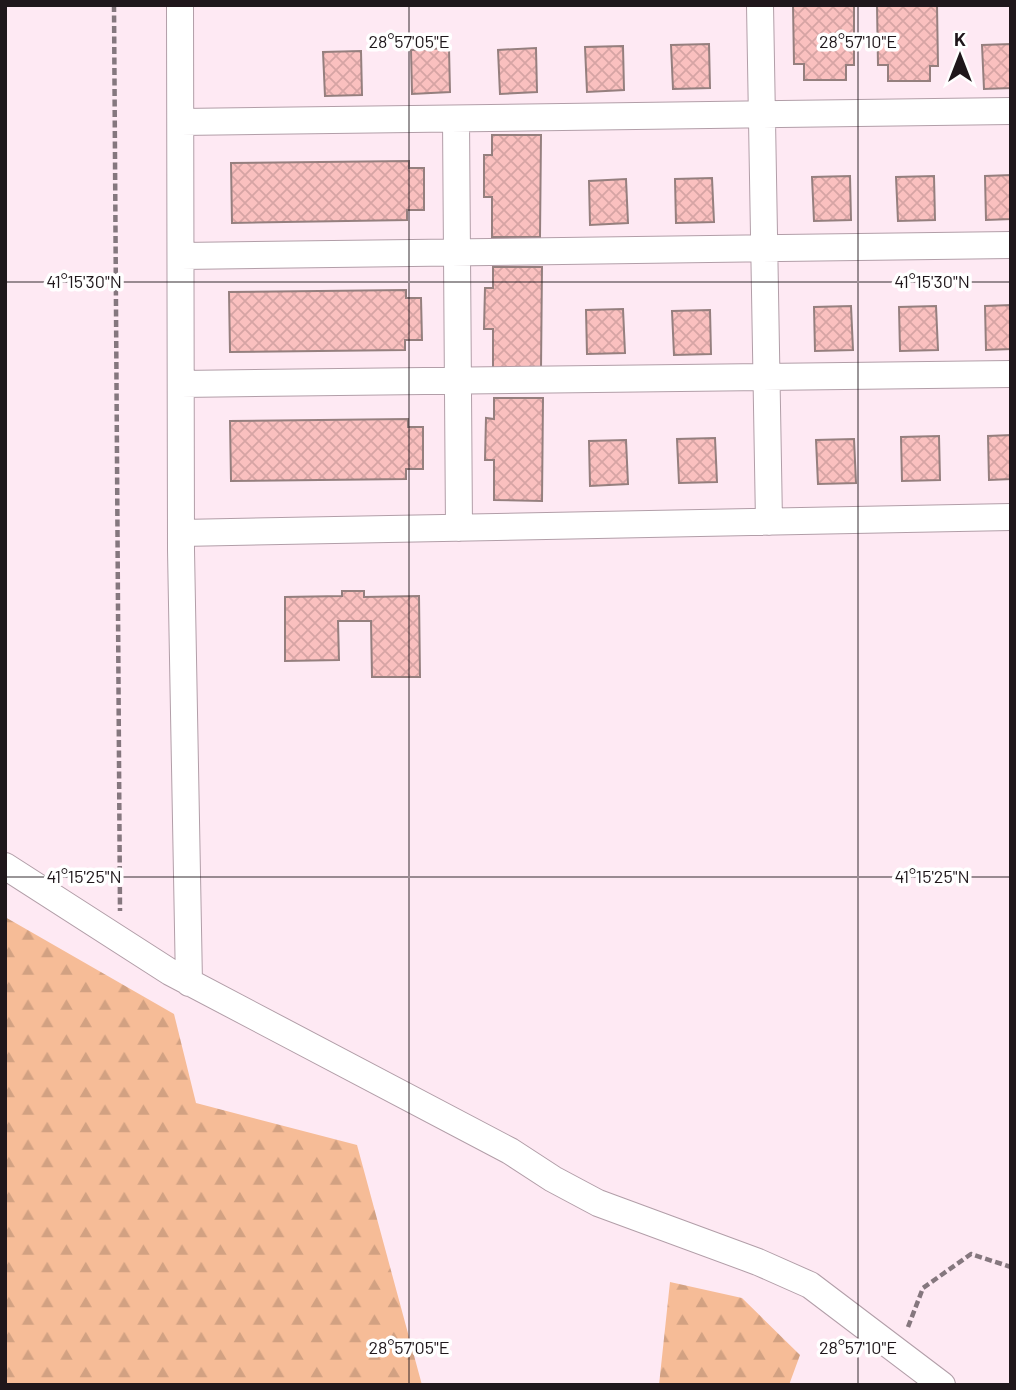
<svg xmlns="http://www.w3.org/2000/svg" width="1016" height="1390" viewBox="0 0 1016 1390" font-family="Barlow,sans-serif">
<style>
.forest{fill:url(#forest-firs)}
.building{fill:url(#building-cross-hatch);stroke:#957f7e;stroke-width:2}
.lines{fill:none;stroke-linecap:round;stroke-linejoin:round}
.minor-casing{stroke:#b29ea8;stroke-width:28}
.path{stroke:#85777e;stroke-width:4.5;stroke-dasharray:7 3.5;stroke-linecap:butt}
.minor{stroke:#fff;stroke-width:26}
.ticks{fill:none;stroke:#1f171b;stroke-width:2;stroke-opacity:0.45}
.ticks-label{font-size:18px;text-anchor:middle;fill:#1f171b;stroke:#fff;stroke-width:7;stroke-linejoin:round;paint-order:stroke}
</style>
<defs>
<pattern id="forest-firs" width="22" height="20" patternUnits="userSpaceOnUse" patternTransform="scale(1.75)"><rect width="22" height="20" fill="#f6bc97"/><path d="M5 1l3.5 6h-7zM16 11l3.5 6h-7z" fill="#d2a182"/></pattern>
<pattern id="building-cross-hatch" width="8" height="8" patternUnits="userSpaceOnUse" patternTransform="scale(1.75)"><rect width="8" height="8" fill="#fac0bf"/><path d="M0 0l8 8M0 8l8-8" fill="none" stroke="#d6a4a4"/></pattern>
</defs>
<rect width="100%" height="100%" fill="#fee9f3"/>
<path class="forest" d="M 5,917 L 174,1014 L 196,1103 L 357,1145 L 422,1385 L 5,1385 Z
M 670,1282 L 742,1298 L 800,1355 L 789,1385 L 659,1385 Z"/>
<path class="building" d="M 793,5 L 854,5 L 854,65 L 846,65 L 846,80 L 804,80 L 804,64 L 794,64 Z
M 877,5 L 937,5 L 938,66 L 930,66 L 930,81 L 888,81 L 888,65 L 878,65 Z
M 709,44 L 710,88 L 673,89 L 671,45 Z
M 1011,44 L 1011,88 L 984,89 L 982,45 Z
M 623,46 L 624,90 L 587,92 L 585,47 Z
M 449,48 L 450,92 L 412,94 L 411,50 Z
M 536,48 L 537,92 L 500,94 L 498,50 Z
M 361,51 L 362,95 L 325,96 L 323,52 Z
M 492,135 L 541,135 L 540,237 L 492,237 L 492,197 L 484,197 L 484,155 L 492,155 Z
M 409,161 L 409,168 L 424,168 L 424,210 L 407,210 L 407,220 L 232,223 L 231,163 Z
M 1011,175 L 1011,219 L 986,220 L 985,176 Z
M 850,176 L 851,220 L 814,221 L 812,177 Z
M 934,176 L 935,220 L 898,221 L 896,177 Z
M 712,178 L 714,222 L 676,223 L 675,179 Z
M 626,179 L 628,223 L 590,225 L 589,181 Z
M 493,267 L 542,267 L 541,370 L 493,369 L 493,329 L 484,329 L 485,288 L 493,288 Z
M 406,290 L 406,298 L 421,298 L 422,340 L 405,340 L 405,350 L 230,352 L 229,292 Z
M 1011,305 L 1011,349 L 986,350 L 985,306 Z
M 851,306 L 853,350 L 815,351 L 814,307 Z
M 936,306 L 938,350 L 900,351 L 899,307 Z
M 623,309 L 625,353 L 587,354 L 586,310 Z
M 710,310 L 711,354 L 674,355 L 672,311 Z
M 494,398 L 543,398 L 542,501 L 494,500 L 494,460 L 485,460 L 486,418 L 494,419 Z
M 408,419 L 408,427 L 423,427 L 423,469 L 406,469 L 406,479 L 231,481 L 230,421 Z
M 1011,435 L 1011,479 L 989,480 L 988,436 Z
M 939,436 L 940,480 L 902,481 L 901,437 Z
M 715,438 L 717,482 L 679,483 L 677,439 Z
M 854,439 L 856,483 L 818,484 L 816,440 Z
M 626,440 L 628,484 L 590,486 L 589,441 Z
M 342,591 L 364,591 L 364,597 L 419,596 L 420,677 L 372,677 L 371,621 L 338,621 L 339,660 L 285,661 L 285,597 L 342,596 Z"/>
<g class="lines">
<defs>
<path id="minor" d="M 180,5 L 181,550 L 189,983
M 760,5 L 769,522
M 456,119 L 459,528
M 181,122 L 1011,111
M 181,256 L 1011,245
M 181,384 C 458,383 734,375 1011,374
M 181,533 L 1011,517
M 5,866 L 170,972 L 510,1151 L 553,1179 L 598,1203 L 758,1262 L 810,1285 L 942,1385"/>
</defs>
<use href="#minor" class="minor-casing"/>
<path class="path" d="M 114,5 L 120,911
M 908,1327 L 923,1288 L 971,1254 L 1011,1267"/>
<use href="#minor" class="minor"/>
</g>
<path class="ticks" d="M 409,5 L 409,1385M 858,5 L 858,1385M 5,282 L 1011,282M 5,877 L 1011,877"/>
<g class="ticks-label">
<text x="409" y="48">28°57'05"E</text>
<text x="858" y="48">28°57'10"E</text>
<text x="84" y="288">41°15'30"N</text>
<text x="932" y="288">41°15'30"N</text>
<text x="84" y="883">41°15'25"N</text>
<text x="932" y="883">41°15'25"N</text>
<text x="409" y="1354">28°57'05"E</text>
<text x="858" y="1354">28°57'10"E</text>
</g>
<rect width="1016" height="1390" fill="none" stroke="#1f171b" stroke-width="14"/>
<g transform="translate(960 56)" stroke="#ffffff" stroke-width="5" paint-order="stroke">
<path d="M0-5L12 26L0 18L-12 26Z" fill="#1f171b"/>
<text y="-10" font-size="19" font-weight="bold" text-anchor="middle" fill="#1f171b">K</text>
</g>
</svg>
